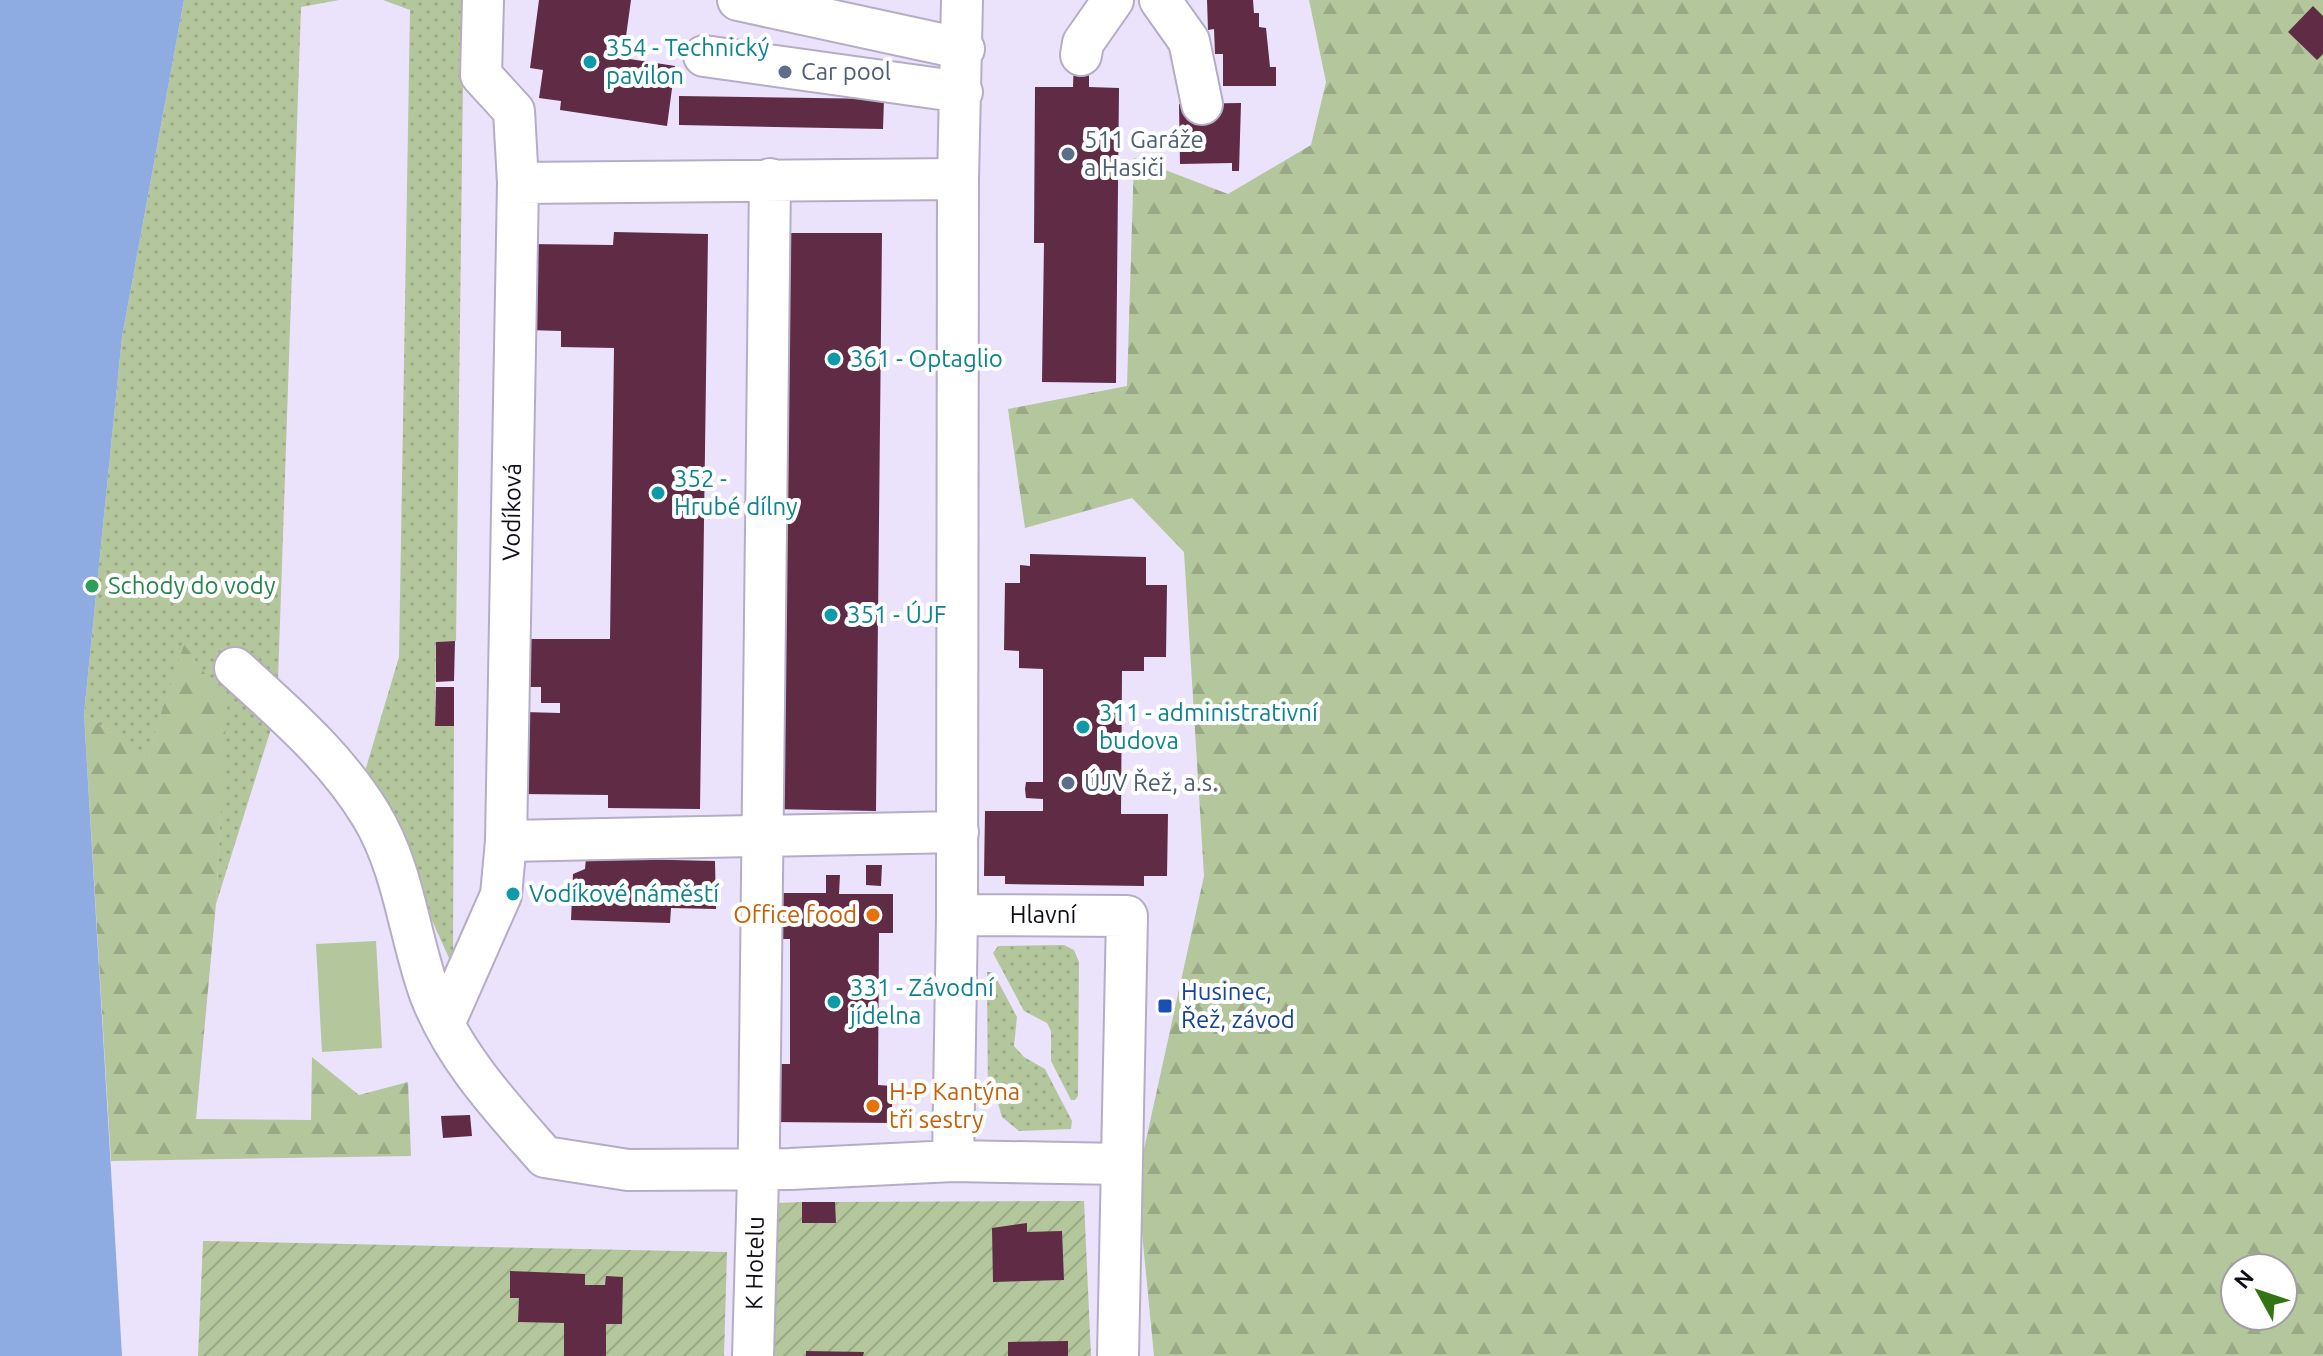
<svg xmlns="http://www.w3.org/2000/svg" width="2323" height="1356" viewBox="0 0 2323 1356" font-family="Ubuntu,sans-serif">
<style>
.grass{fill:url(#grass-dots)}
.forest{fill:url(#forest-firs);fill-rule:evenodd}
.garden{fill:url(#garden-furrows)}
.pitch{fill:#b4c69b}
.water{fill:#8eace1}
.building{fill:#5f2b45}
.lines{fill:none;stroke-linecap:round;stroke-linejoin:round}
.minor-casing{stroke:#b5adc5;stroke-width:44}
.minor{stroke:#fff;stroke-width:40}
.culture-dot{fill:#0f9aa8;stroke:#fff;stroke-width:3}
.service-dot{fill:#5c6f8a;stroke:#fff;stroke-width:3}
.leisure-dot{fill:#2e9e5b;stroke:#fff;stroke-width:3}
.food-dot{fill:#e8710a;stroke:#fff;stroke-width:3}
.transit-dot{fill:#1a4fb4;stroke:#fff;stroke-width:3}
.labels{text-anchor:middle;stroke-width:8;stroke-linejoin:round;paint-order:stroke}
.culture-label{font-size:24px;fill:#0d838f;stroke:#fff;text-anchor:start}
.service-label{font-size:24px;fill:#4e5e75;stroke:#fff;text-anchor:start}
.street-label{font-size:24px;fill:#0e0c14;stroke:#fff}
.leisure-label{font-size:24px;fill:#27864d;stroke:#fff;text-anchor:start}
.food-label{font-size:24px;fill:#c56008;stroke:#fff;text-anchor:end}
.transit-label{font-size:24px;fill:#164399;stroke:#fff;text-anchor:start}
</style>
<defs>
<pattern id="grass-dots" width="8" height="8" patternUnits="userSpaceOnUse" patternTransform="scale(2)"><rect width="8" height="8" fill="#b4c69b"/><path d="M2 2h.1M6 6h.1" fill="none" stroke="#9aa985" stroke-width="1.8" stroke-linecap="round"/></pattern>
<pattern id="forest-firs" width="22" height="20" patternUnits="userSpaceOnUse" patternTransform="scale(2)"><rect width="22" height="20" fill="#b4c69b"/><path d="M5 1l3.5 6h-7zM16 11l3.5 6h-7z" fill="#9aa985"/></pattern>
<pattern id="garden-furrows" width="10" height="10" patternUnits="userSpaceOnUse" patternTransform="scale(2)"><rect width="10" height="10" fill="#b4c69b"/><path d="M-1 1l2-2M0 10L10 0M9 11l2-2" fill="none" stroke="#9aa985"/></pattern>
</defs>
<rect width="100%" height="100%" fill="#ebe2fc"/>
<path class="grass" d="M 184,0 L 339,0 L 301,7 L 277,710 L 216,904 L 226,705 L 184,645 L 147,757 L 84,714 L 122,337 Z
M 383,0 L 464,0 L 456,641 L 436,642 L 435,725 L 454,726 L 453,967 L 365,771 L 399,657 L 410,10 Z
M 1064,945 L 1074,950 L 1079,962 L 1078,1096 L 1075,1100 L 1071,1100 L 1051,1061 L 1051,1031 L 1047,1023 L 1024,1011 L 993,953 L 998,946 Z
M 987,972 L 993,972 L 1017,1017 L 1014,1046 L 1024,1057 L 1045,1069 L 1072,1121 L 1071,1129 L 1019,1131 L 1002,1117 L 997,1100 L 988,1100 Z"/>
<path class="forest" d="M 1309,0 L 2323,0 L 2323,1356 L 1154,1356 L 1137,1181 L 1204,876 L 1184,552 L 1132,498 L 1025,528 L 1008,409 L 1127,386 L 1134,158 L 1228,194 L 1311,145 L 1326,82 ZM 2235,1268 L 2283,1268 L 2283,1316 L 2235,1316 Z
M 184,644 L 227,705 L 216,904 L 196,1119 L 311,1120 L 312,1057 L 359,1095 L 408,1082 L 411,1156 L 111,1161 L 84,714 L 147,756 Z"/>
<path class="garden" d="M 1084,1201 L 1091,1356 L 774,1356 L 776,1203 L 802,1202 L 803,1223 L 835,1223 L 835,1202 Z
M 203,1241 L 727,1252 L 724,1356 L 198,1356 Z"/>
<path class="pitch" d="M 376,941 L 382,1048 L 322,1052 L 316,944 Z"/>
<path class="water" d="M 0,0 L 184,0 L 122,337 L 84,714 L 122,1356 L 0,1356 Z"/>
<path class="building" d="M 539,0 L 631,0 L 623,58 L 675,66 L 667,126 L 560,110 L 561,101 L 539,98 L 543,70 L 530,68 Z
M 1207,0 L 1253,0 L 1254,13 L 1259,13 L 1259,27 L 1266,28 L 1270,67 L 1276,67 L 1276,86 L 1223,86 L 1223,54 L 1215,54 L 1214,29 L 1208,30 Z
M 2313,6 L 2323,16 L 2323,54 L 2317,60 L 2288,32 Z
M 1074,55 L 1089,55 L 1089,87 L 1119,88 L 1116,383 L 1042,382 L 1044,243 L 1034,243 L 1035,87 L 1073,87 Z
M 679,96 L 884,99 L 883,129 L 679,125 Z
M 1241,103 L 1239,171 L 1232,171 L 1232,163 L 1180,164 L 1179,104 Z
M 614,232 L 708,234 L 700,809 L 608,808 L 608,795 L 522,794 L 524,712 L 560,713 L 560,703 L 541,703 L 541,687 L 524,687 L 525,639 L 610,639 L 614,348 L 561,347 L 561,331 L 527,330 L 527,244 L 613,245 Z
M 789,233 L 882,233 L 876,811 L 770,809 Z
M 1030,554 L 1146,557 L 1146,585 L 1167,585 L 1166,657 L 1144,657 L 1144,671 L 1122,671 L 1121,814 L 1168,814 L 1167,876 L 1144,876 L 1144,886 L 1005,884 L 1005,876 L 984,876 L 985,811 L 1043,811 L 1043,799 L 1026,798 L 1025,789 L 1026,782 L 1043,782 L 1043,669 L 1019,668 L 1019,651 L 1004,650 L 1005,583 L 1020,583 L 1020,565 L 1030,566 Z
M 455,641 L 454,681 L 436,682 L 436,642 Z
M 436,687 L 454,687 L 454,726 L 435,726 Z
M 586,858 L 715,861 L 716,909 L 671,908 L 670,923 L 571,920 L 573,874 L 585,869 Z
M 866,865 L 882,865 L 881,886 L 866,885 Z
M 826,875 L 840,875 L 839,894 L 893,894 L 893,933 L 879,933 L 878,1085 L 892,1086 L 892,1123 L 770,1122 L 779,1064 L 790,1064 L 790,939 L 782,939 L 778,893 L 826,893 Z
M 470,1115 L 472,1136 L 443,1138 L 441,1116 Z
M 802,1202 L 835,1202 L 836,1223 L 802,1223 Z
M 1027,1223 L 1027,1232 L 1062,1231 L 1064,1280 L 993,1282 L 992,1228 Z
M 510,1271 L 585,1274 L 585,1285 L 605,1285 L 606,1276 L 623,1277 L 622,1324 L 606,1324 L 606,1356 L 564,1356 L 564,1323 L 518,1322 L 519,1298 L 510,1298 Z
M 1068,1341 L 1068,1356 L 1008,1356 L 1008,1342 Z
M 806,1351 L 864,1352 L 863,1356 L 806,1356 Z"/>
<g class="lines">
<defs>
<path id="minor" d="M 738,0 L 964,49
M 1160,0 L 1189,41 L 1202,104
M 1081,55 L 1083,43 L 1113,0
M 704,56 L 962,92
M 518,183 L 958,179
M 235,668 C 285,714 336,757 371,815 C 404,869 409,936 430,994 C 454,1057 502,1108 545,1157 L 628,1170 L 790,1169 L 953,1161 L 1121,1164
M 506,841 L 958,832
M 957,915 L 958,179 L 962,0
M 444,1024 L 501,895 L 506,841 L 518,183 L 514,111 L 481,75 L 483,0
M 953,1161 L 957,915 L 1127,916 L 1118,1356
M 753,1356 L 759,1142 L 770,179"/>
</defs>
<use href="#minor" class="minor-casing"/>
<use href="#minor" class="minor"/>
</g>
<g class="culture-dot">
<circle cx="590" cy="62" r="8"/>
<circle cx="834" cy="359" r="8"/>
<circle cx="658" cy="493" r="8"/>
<circle cx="831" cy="615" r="8"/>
<circle cx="1083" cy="727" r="8"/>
<circle cx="513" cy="894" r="8"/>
<circle cx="834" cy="1002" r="8"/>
</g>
<g class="service-dot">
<circle cx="785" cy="72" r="8"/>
<circle cx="1068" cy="154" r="8"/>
<circle cx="1068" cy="783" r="8"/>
</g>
<circle class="leisure-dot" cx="92" cy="586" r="8"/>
<g class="food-dot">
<circle cx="873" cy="915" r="8"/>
<circle cx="873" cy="1106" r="8"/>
</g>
<rect class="transit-dot" x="1157" y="998" width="16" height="16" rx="4"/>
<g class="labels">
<g class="culture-label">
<text x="606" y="56">354 - Technický<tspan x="606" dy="28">pavilon</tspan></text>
<text x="850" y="367">361 - Optaglio</text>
<text x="674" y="487">352 -<tspan x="674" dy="28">Hrubé dílny</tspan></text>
<text x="847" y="623">351 - ÚJF</text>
<text x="1099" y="721">311 - administrativní<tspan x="1099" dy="28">budova</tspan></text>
<text x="529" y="902">Vodíkové náměstí</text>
<text x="850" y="996">331 - Závodní<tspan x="850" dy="28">jídelna</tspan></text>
</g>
<g class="service-label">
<text x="801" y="80">Car pool</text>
<text x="1084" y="148">511 Garáže<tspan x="1084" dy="28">a Hasiči</tspan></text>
<text x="1084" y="791">ÚJV Řež, a.s.</text>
</g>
<g class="street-label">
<text transform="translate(512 512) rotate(-89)" y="8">Vodíková</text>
<text x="1043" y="923">Hlavní</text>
<text transform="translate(755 1263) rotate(-89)" y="8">K Hotelu</text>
</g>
<g class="leisure-label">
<text x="108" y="594">Schody do vody</text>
</g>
<g class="food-label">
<text x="857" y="923">Office food</text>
<text x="889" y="1100" text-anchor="start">H-P Kantýna<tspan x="889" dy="28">tři sestry</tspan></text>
</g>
<g class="transit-label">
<text x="1181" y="1000">Husinec,<tspan x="1181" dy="28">Řež, závod</tspan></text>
</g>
</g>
<g transform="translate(2259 1292) rotate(310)"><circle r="38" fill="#ffffff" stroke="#9f9ea1" stroke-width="2"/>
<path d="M0-6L14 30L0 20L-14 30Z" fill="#317411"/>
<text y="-12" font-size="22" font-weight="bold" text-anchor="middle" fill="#0e0c14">N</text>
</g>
</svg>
